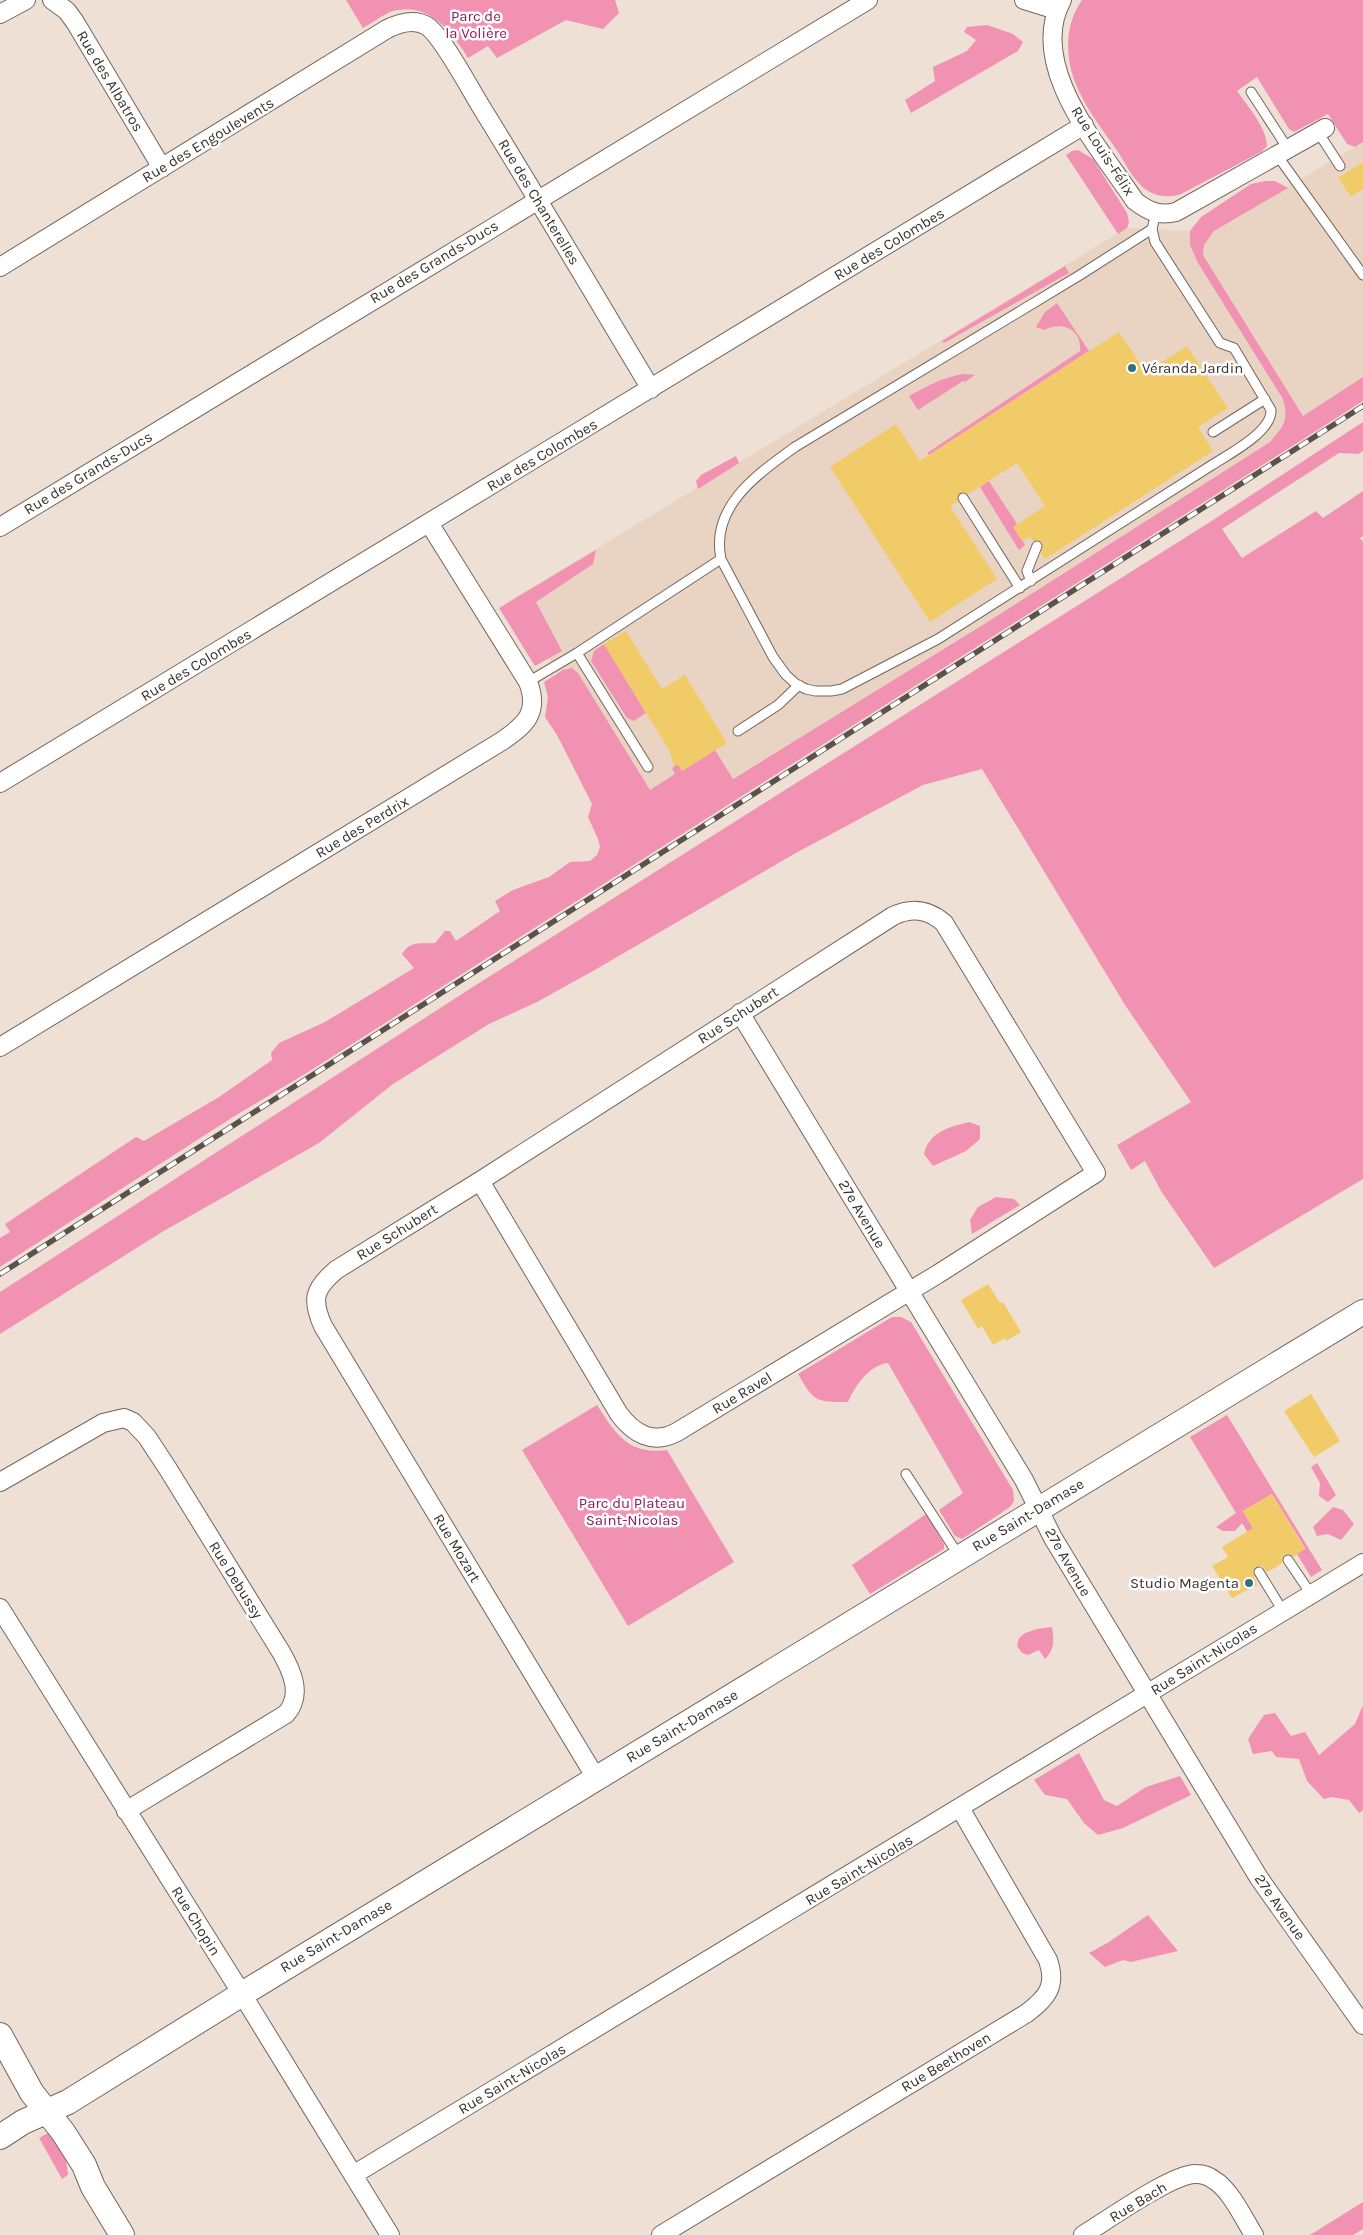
<svg xmlns="http://www.w3.org/2000/svg" width="1363" height="2235" viewBox="0 0 1363 2235" font-family="Karla,sans-serif">
<style>
.built{fill:#e9d4c4}
.green{fill:#f192b3}
.building{fill:#f1cb67}
.lines{fill:none;stroke-linecap:round;stroke-linejoin:round}
.lane-casing{stroke:#73665d;stroke-width:11}
.street-casing{stroke:#73665d;stroke-width:20}
.secondary-casing{stroke:#73665d;stroke-width:26}
.lane{stroke:#fff;stroke-width:9}
.street{stroke:#fff;stroke-width:18}
.secondary{stroke:#fff;stroke-width:24}
.rail-casing{stroke:#5a524d;stroke-width:5.5}
.rail{stroke:#fff;stroke-width:4;stroke-dasharray:11;stroke-linecap:butt}
.poi-dot{fill:#2d7480;stroke:#fff;stroke-width:2}
.labels{text-anchor:middle;stroke-width:5;stroke-linejoin:round;paint-order:stroke}
.park-label{font-size:15px;fill:#8f1b52;stroke:#fff}
.street-label{font-size:15px;fill:#38322e;stroke:#fff}
.poi-label{font-size:15px;fill:#38322e;stroke:#fff;text-anchor:start}
</style>
<rect width="100%" height="100%" fill="#efe0d5"/>
<path class="built" d="M 1363,142 L 1363,377 L 1303,416 L 1203,255 L 1204,245 L 1214,231 Z
M 1127,228 L 1190,231 L 1190,245 L 1283,398 L 1287,414 L 1282,428 L 1270,442 L 981,626 L 652,828 L 513,599 Z"/>
<path class="green" d="M 346,0 L 615,0 L 619,13 L 603,29 L 566,20 L 497,58 L 488,46 L 468,58 C 451,30 427,0 390,12 C 381,16 372,23 363,28 Z
M 1082,0 L 1363,0 L 1363,142 L 1355,147 L 1347,144 L 1328,114 L 1294,132 L 1289,129 L 1257,77 L 1237,91 C 1248,107 1266,126 1267,146 L 1261,152 L 1181,194 C 1169,198 1156,197 1145,189 C 1133,180 1126,164 1118,152 C 1099,124 1073,93 1069,58 C 1066,38 1070,17 1082,0 Z
M 987,25 L 1013,34 L 1023,42 L 1018,51 L 911,113 L 905,100 L 935,81 L 933,67 L 967,51 L 976,40 L 964,32 L 967,27 Z
M 1078,150 L 1093,159 L 1127,213 L 1129,222 L 1127,228 L 1118,234 L 1066,155 L 1072,151 Z
M 1265,181 L 1275,181 L 1288,188 L 1214,231 L 1204,245 L 1203,255 L 1303,416 L 1363,377 L 1363,401 L 305,1074 L 233,1117 L 0,1267 L 0,1238 L 10,1232 L 5,1224 L 136,1137 L 144,1141 L 219,1097 L 272,1060 L 271,1053 L 279,1043 L 325,1022 L 414,968 L 402,954 C 410,940 421,944 435,943 L 445,931 L 450,931 L 456,941 L 500,911 L 495,901 L 513,890 L 549,877 L 570,862 L 590,861 L 597,855 L 600,847 L 598,839 L 588,817 L 592,804 L 557,735 L 545,717 L 548,697 L 544,682 L 563,670 L 572,668 L 578,673 L 650,790 L 675,774 L 672,768 L 678,764 L 682,771 L 715,750 L 733,779 L 981,626 L 1270,442 C 1284,425 1289,421 1283,399 L 1198,263 L 1190,245 L 1190,231 L 1201,217 L 1251,184 Z
M 1065,266 L 1069,273 L 944,343 L 942,341 Z
M 1057,303 L 1089,351 L 929,455 L 927,453 L 1080,351 C 1082,329 1062,321 1044,330 L 1036,327 L 1045,312 Z
M 965,374 L 975,375 L 965,382 L 963,381 L 918,410 L 909,396 C 927,386 945,376 965,374 Z
M 1363,422 L 1363,451 L 1358,454 L 1339,453 L 1222,529 L 1242,558 L 1316,511 L 1323,518 L 1363,491 L 1363,536 L 1360,538 L 1363,542 L 1363,1179 L 1214,1268 L 1161,1191 L 1145,1161 L 1131,1170 L 1117,1145 L 1191,1102 L 1125,1005 L 982,769 L 923,785 L 794,854 L 593,971 L 537,1002 L 489,1024 L 393,1084 L 319,1143 L 162,1232 L 0,1334 L 0,1292 L 479,983 L 1210,522 Z
M 736,456 L 739,463 L 698,489 L 696,481 L 701,475 Z
M 989,481 L 1017,524 L 1014,527 L 1025,545 L 1019,550 L 980,487 Z
M 596,550 L 593,564 L 536,602 L 562,651 L 535,666 L 499,608 Z
M 604,644 L 646,713 L 634,721 L 627,718 L 591,661 L 594,651 Z
M 969,1122 L 980,1126 L 980,1139 L 966,1151 L 933,1166 L 924,1154 C 929,1132 949,1127 969,1122 Z
M 996,1197 L 1014,1199 L 1020,1205 L 972,1234 L 970,1220 L 978,1207 Z
M 892,1317 L 901,1317 L 911,1322 L 1013,1490 L 1014,1501 L 1010,1507 L 962,1539 L 955,1536 L 939,1510 L 963,1493 L 888,1363 C 869,1365 855,1386 848,1402 C 816,1402 814,1402 798,1374 Z
M 597,1405 C 616,1434 628,1455 667,1450 L 734,1562 L 628,1626 L 522,1450 Z
M 1227,1415 L 1322,1570 L 1311,1577 L 1297,1554 L 1305,1548 L 1272,1494 L 1243,1511 L 1276,1567 L 1270,1570 L 1242,1523 L 1235,1531 L 1223,1531 L 1216,1527 L 1236,1513 L 1190,1437 Z
M 1317,1463 L 1336,1495 L 1328,1502 L 1319,1496 L 1320,1483 L 1311,1467 Z
M 1333,1507 L 1343,1510 L 1354,1524 L 1341,1540 L 1328,1534 L 1317,1536 L 1313,1527 Z
M 926,1514 L 944,1544 L 944,1549 L 870,1594 L 852,1565 Z
M 1052,1627 C 1054,1640 1055,1649 1045,1659 L 1039,1650 L 1028,1655 L 1022,1653 L 1017,1646 L 1019,1638 L 1025,1633 L 1037,1629 Z
M 1363,1705 L 1363,1810 L 1359,1813 L 1349,1800 L 1331,1797 L 1324,1799 L 1307,1781 L 1299,1759 L 1276,1757 L 1272,1751 L 1253,1754 L 1248,1739 L 1264,1715 L 1275,1713 L 1291,1736 L 1305,1732 L 1319,1755 L 1355,1724 Z
M 1079,1753 L 1104,1800 L 1117,1806 L 1146,1787 L 1180,1776 L 1191,1795 L 1123,1828 L 1098,1835 L 1084,1823 L 1067,1799 L 1045,1795 L 1034,1780 Z
M 1148,1915 L 1178,1951 L 1131,1962 L 1123,1960 L 1105,1967 L 1089,1953 L 1109,1942 Z
M 48,2133 L 66,2159 L 68,2175 L 62,2179 L 39,2138 Z
M 1363,2202 L 1363,2229 L 1353,2235 L 1310,2235 Z"/>
<path class="building" d="M 1363,162 L 1363,189 L 1351,197 L 1338,178 Z
M 1119,332 L 1146,372 L 1187,346 L 1228,408 L 1198,427 L 1213,451 L 1045,559 L 1041,553 L 1043,546 L 1042,542 L 1033,541 L 1030,536 L 1022,541 L 1013,527 L 1045,506 L 1017,463 L 968,494 L 960,493 L 957,496 L 958,501 L 950,506 L 997,579 L 930,622 L 830,467 L 896,424 L 920,461 Z
M 626,631 L 662,689 L 685,675 L 727,743 L 682,771 L 678,764 L 674,767 L 670,752 L 604,644 Z
M 988,1284 L 1000,1303 L 1003,1302 L 1021,1332 L 1006,1341 L 1005,1338 L 993,1345 L 982,1326 L 978,1329 L 961,1300 Z
M 1311,1394 L 1340,1441 L 1314,1457 L 1284,1411 Z
M 1272,1494 L 1305,1549 L 1293,1557 L 1290,1554 L 1285,1555 L 1282,1558 L 1282,1563 L 1267,1572 L 1262,1566 L 1255,1567 L 1253,1573 L 1257,1585 L 1232,1598 L 1212,1566 L 1228,1557 L 1222,1547 L 1253,1528 L 1243,1511 Z"/>
<g class="lines">
<defs>
<path id="lane" d="M 1251,92 L 1288,149
M 1318,132 L 1340,166
M 1277,155 L 1363,275
M 1152,229 L 1080,275 L 795,447 C 758,474 710,506 721,559 L 773,657 L 786,675 L 796,684 L 806,689 L 815,691 L 831,691 L 842,689 L 938,639 L 1212,465 C 1229,454 1272,432 1271,410 L 1234,348 L 1220,343 L 1155,242 L 1152,229 L 1156,213
M 1213,432 L 1265,399
M 963,498 L 1020,588
M 1031,581 L 1027,571 L 1037,546
M 577,653 L 721,559
M 528,682 L 577,653 L 648,767
M 738,731 L 778,705 L 799,685
M 906,1474 L 959,1556
M 1288,1560 L 1311,1594
M 1259,1572 L 1283,1611"/>
<path id="street" d="M 52,0 L 67,11 L 75,22 L 162,168
M 1024,0 L 1056,10
M 1062,0 C 1026,66 1100,148 1135,201 C 1149,212 1160,216 1176,212 L 1325,128
M 0,14 L 26,0
M 0,267 L 387,29 C 399,23 414,18 427,26 C 442,36 469,87 480,105 C 538,199 594,294 651,389
M 0,527 L 868,0
M 0,783 L 1084,125
M 740,1013 L 1024,1480 L 1053,1538 L 1259,1878 L 1363,2025
M 0,1047 L 502,741 C 525,725 540,713 528,682 L 429,523
M 480,1181 L 619,1414 C 634,1434 653,1445 677,1432 L 938,1274 L 1096,1173 L 944,923 C 928,909 912,907 893,916 L 480,1181 L 336,1270 C 314,1289 311,1299 323,1326 L 596,1778
M 0,1482 L 103,1423 L 124,1418 L 133,1422 L 147,1437 L 168,1469 L 281,1652 C 292,1671 303,1695 286,1714 L 126,1811
M 0,1608 L 242,1994 L 390,2235
M 353,2175 L 1363,1563
M 661,2235 L 1027,2013 C 1047,1998 1057,1986 1048,1960 L 960,1808
M 1083,2235 C 1106,2221 1173,2173 1196,2174 C 1203,2174 1209,2176 1214,2180 C 1230,2189 1244,2219 1254,2235"/>
<path id="secondary" d="M 0,2035 L 32,2093 L 63,2132 L 84,2165 L 93,2187 L 122,2235
M 0,2137 L 23,2122 L 68,2102 L 242,1994 L 1363,1312"/>
</defs>
<use href="#lane" class="lane-casing"/>
<use href="#street" class="street-casing"/>
<use href="#secondary" class="secondary-casing"/>
<use href="#lane" class="lane"/>
<use href="#street" class="street"/>
<use href="#secondary" class="secondary"/>
<defs>
<path id="rail" d="M 0,1274 L 1363,406"/>
</defs>
<use href="#rail" class="rail-casing"/>
<use href="#rail" class="rail"/>
</g>
<g class="poi-dot">
<circle cx="1132" cy="368" r="5"/>
<circle cx="1249" cy="1583" r="5"/>
</g>
<g class="labels">
<g class="park-label">
<text x="476" y="21">Parc de<tspan x="476" dy="17">la Volière</tspan></text>
<text x="632" y="1508">Parc du Plateau<tspan x="632" dy="17">Saint-Nicolas</tspan></text>
</g>
<g class="street-label">
<text transform="translate(110 81) rotate(59)" y="5">Rue des Albatros</text>
<text transform="translate(208 140) rotate(-31)" y="5">Rue des Engoulevents</text>
<text transform="translate(1103 151) rotate(57)" y="5">Rue Louis-Félix</text>
<text transform="translate(539 202) rotate(59)" y="5">Rue des Chanterelles</text>
<text transform="translate(889 244) rotate(-31)" y="5">Rue des Colombes</text>
<text transform="translate(434 262) rotate(-31)" y="5">Rue des Grands-Ducs</text>
<text transform="translate(542 455) rotate(-31)" y="5">Rue des Colombes</text>
<text transform="translate(88 473) rotate(-31)" y="5">Rue des Grands-Ducs</text>
<text transform="translate(196 665) rotate(-31)" y="5">Rue des Colombes</text>
<text transform="translate(362 827) rotate(-31)" y="5">Rue des Perdrix</text>
<text transform="translate(738 1015) rotate(-33)" y="5">Rue Schubert</text>
<text transform="translate(862 1214) rotate(59)" y="5">27e Avenue</text>
<text transform="translate(397 1232) rotate(-32)" y="5">Rue Schubert</text>
<text transform="translate(742 1393) rotate(-31)" y="5">Rue Ravel</text>
<text transform="translate(1028 1515) rotate(-31)" y="5">Rue Saint-Damase</text>
<text transform="translate(457 1548) rotate(59)" y="5">Rue Mozart</text>
<text transform="translate(1068 1562) rotate(60)" y="5">27e Avenue</text>
<text transform="translate(236 1580) rotate(58)" y="5">Rue Debussy</text>
<text transform="translate(1204 1659) rotate(-32)" y="5">Rue Saint-Nicolas</text>
<text transform="translate(682 1726) rotate(-31)" y="5">Rue Saint-Damase</text>
<text transform="translate(859 1870) rotate(-31)" y="5">Rue Saint-Nicolas</text>
<text transform="translate(1280 1907) rotate(55)" y="5">27e Avenue</text>
<text transform="translate(196 1921) rotate(58)" y="5">Rue Chopin</text>
<text transform="translate(336 1936) rotate(-31)" y="5">Rue Saint-Damase</text>
<text transform="translate(946 2062) rotate(-31)" y="5">Rue Beethoven</text>
<text transform="translate(512 2079) rotate(-31)" y="5">Rue Saint-Nicolas</text>
<text transform="translate(1138 2202) rotate(-31)" y="5">Rue Bach</text>
</g>
<g class="poi-label">
<text x="1142" y="373">Véranda Jardin</text>
<text x="1239" y="1588" text-anchor="end">Studio Magenta</text>
</g>
</g>
</svg>
